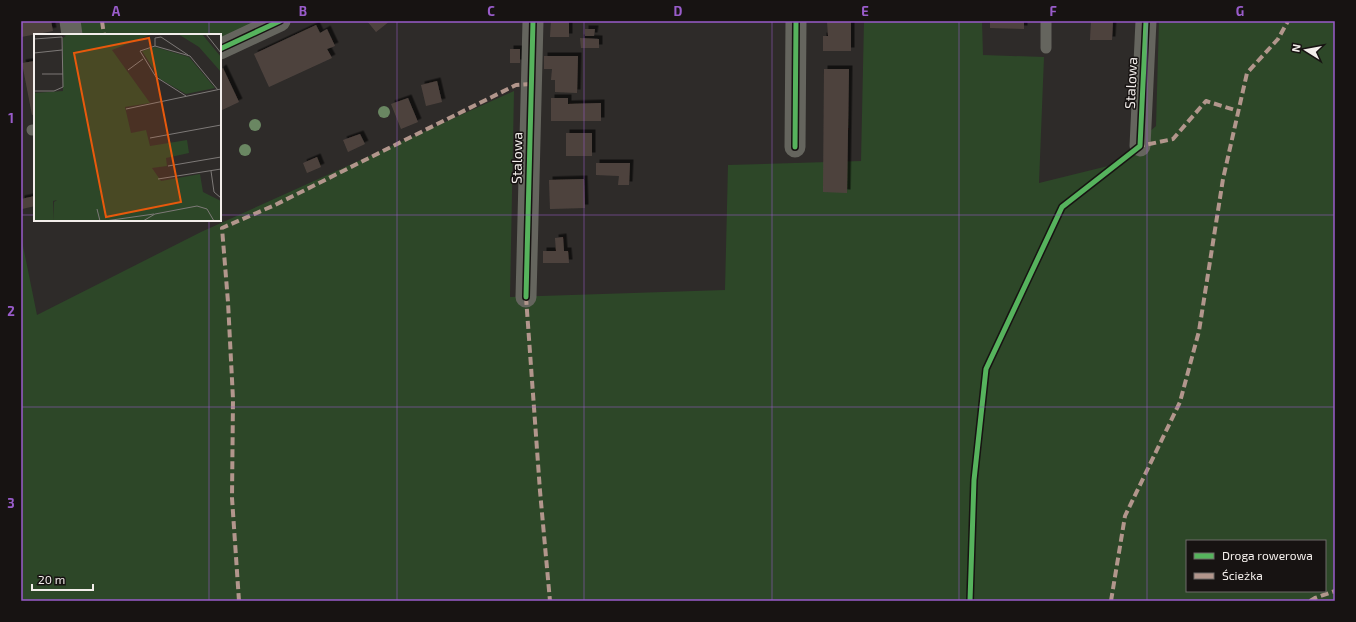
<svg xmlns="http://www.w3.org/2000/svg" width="1356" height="622" viewBox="0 0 1356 622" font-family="'Exo 2',sans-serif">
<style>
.green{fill:#2d4728;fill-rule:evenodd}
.building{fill:#4e433e;filter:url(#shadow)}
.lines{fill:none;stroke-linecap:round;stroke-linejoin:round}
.lane{stroke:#65655e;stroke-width:11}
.street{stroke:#65655e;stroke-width:21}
.quiet{stroke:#b2968c;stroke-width:4;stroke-dasharray:8 4;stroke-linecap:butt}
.cycleway-casing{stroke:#171312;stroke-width:8}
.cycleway{stroke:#56b35d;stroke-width:5}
.tree{fill:#6a8762}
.grid{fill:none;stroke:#995cca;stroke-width:1;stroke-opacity:0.55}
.labels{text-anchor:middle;stroke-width:3;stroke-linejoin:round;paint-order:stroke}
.street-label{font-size:14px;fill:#f3eeeb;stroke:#171312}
.inset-road{fill:none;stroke:#7d7977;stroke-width:1}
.view{fill:#e8590c;fill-opacity:0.15;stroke:#e8590c;stroke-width:2}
.inset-edge{fill:none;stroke:#f3eeeb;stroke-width:2}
.neatline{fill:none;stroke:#995cca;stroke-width:1.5}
.grid-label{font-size:13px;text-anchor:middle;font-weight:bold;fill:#995cca}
</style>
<defs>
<filter id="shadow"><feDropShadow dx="3.5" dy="-3.5" stdDeviation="0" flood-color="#0009"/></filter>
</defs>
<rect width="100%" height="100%" fill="#2e2b29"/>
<path class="green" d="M 80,21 L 258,21 L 220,38 L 220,35 L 82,35 Z
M 864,21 L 982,21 L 983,55 L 1044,57 L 1039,183 L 1112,165 L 1156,126 L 1159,21 L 1335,21 L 1335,601 L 21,601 L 21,236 L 37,315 L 201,232 L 514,91 L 510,297 L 725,290 L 728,165 L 861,161 ZM 1187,541 L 1325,541 L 1325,591 L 1187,591 Z"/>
<path class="building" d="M 21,21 L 51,21 L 53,31 L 21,37 Z
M 367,21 L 390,21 L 376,32 Z
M 551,21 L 569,21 L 569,37 L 550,37 Z
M 827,21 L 851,21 L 851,51 L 823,51 L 823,36 L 828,36 Z
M 990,21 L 1024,21 L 1024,29 L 990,28 Z
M 1091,21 L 1113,21 L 1112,40 L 1090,40 Z
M 316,25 L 320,33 L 327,29 L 335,46 L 327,49 L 332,58 L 269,87 L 254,54 Z
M 585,29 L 595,29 L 594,36 L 585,36 Z
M 580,38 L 599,39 L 599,48 L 581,48 Z
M 510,49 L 520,49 L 520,63 L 510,63 Z
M 544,56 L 578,56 L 577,93 L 555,92 L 555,80 L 551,80 L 552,69 L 544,69 Z
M 35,61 L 35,114 L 32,115 L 22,63 Z
M 223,68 L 239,102 L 220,111 L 220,70 Z
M 824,69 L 849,69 L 847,193 L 823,192 Z
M 437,81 L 442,102 L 426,106 L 421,85 Z
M 408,98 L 418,122 L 401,129 L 391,104 Z
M 551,98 L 568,98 L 568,104 L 601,103 L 601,121 L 551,121 Z
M 566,133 L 592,133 L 592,156 L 566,156 Z
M 360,134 L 365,144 L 348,152 L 343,140 Z
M 317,157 L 321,167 L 307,173 L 303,163 Z
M 596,163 L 630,163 L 629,185 L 618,185 L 619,176 L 596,175 Z
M 584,179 L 585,208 L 550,209 L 549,180 Z
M 35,196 L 35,206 L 22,209 L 21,199 Z
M 563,237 L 564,251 L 568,251 L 569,263 L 543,263 L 543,251 L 556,251 L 555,238 Z"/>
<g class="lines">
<path class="lane" d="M 1046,48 L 1046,21
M 32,130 L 35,130"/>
<path class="street" d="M 70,21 L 72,35
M 220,49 L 280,21
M 1140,146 L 1146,21
M 795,147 L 796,21
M 526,297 L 533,21"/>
<path class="quiet" d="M 102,21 L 104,35
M 1137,148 L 1140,146 L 1173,139 L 1206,101 L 1238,111
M 526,297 L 540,491 L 550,601
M 239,601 L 232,498 L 233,399 L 228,302 L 222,228 L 275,205 L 413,136 L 516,85 L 531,84
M 1111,601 L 1125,516 L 1180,402 L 1199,331 L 1223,179 L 1247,73 L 1278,39 L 1288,21
M 1310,601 L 1315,598 L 1335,591"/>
<defs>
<path id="cycleway" d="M 220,49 L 280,21
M 795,147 L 796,21
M 526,297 L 533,21
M 970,601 L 974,480 L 986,369 L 1062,207 L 1140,146 L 1146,21"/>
</defs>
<use href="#cycleway" class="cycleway-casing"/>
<use href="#cycleway" class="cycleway"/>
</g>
<g class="tree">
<circle cx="384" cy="112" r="6"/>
<circle cx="255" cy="125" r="6"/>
<circle cx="245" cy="150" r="6"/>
</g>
<path class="grid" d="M 209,21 L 209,35M 397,21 L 397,601M 584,21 L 584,601M 772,21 L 772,601M 959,21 L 959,601M 1147,21 L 1147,601M 21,215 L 35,215M 220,215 L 1335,215M 209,220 L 209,601M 21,407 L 1335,407"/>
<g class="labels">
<g class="street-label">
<text transform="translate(1131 83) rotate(-87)" y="5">Stalowa</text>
<text transform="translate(517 158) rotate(-89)" y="5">Stalowa</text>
</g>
</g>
<g transform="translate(34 34)">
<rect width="187" height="187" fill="#2e2b29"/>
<path d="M 26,0 L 118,0 L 78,16 L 116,69 L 91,73 L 97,99 L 112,96 L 116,112 L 153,106 L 155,119 L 132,124 L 133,132 L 118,134 L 127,147 L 166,140 L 169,158 L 187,167 L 187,187 L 20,187 L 20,168 L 23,166 L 19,167 L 20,187 L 0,187 L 0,59 L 29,57 L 29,4 L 32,2 ZM 144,0 L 168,0 L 187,23 L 187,38 L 165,13 ZM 121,13 L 155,23 L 181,54 L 152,60 L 126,45 L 108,17 Z" fill="#2d4728"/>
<path class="inset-road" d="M 172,0 L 187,19M 0,5 L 28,3 L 29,53 L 20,57 L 0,57M 121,12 L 121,4 L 127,3 L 154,21M 0,19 L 28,16M 94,36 L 109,25M 8,40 L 29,40M 152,62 L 122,43 L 106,17 L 121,12 L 156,22 L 184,56M 92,75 L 187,55M 116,104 L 187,91M 134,132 L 187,123M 177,137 L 180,158 L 187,164M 124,145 L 187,135M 63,175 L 66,187M 71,187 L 120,180M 109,187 L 121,180 L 163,172 L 173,175 L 180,187"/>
<path class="view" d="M 115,4 L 147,168 L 72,183 L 40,19 Z"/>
<rect width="187" height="187" class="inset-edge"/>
</g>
<rect width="1356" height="622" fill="none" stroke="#171312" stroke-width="44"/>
<rect x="1186" y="540" width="140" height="52" fill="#171312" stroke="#6f6b69"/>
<rect x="1194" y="553" width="20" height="6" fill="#56b35d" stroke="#6f6b69"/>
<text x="1222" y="560" font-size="12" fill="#f3eeeb">Droga rowerowa</text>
<rect x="1194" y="573" width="20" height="6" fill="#b2968c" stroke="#6f6b69"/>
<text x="1222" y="580" font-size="12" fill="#f3eeeb">Ścieżka</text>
<g transform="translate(1306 50) rotate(281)" stroke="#171312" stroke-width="3" paint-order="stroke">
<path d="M0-3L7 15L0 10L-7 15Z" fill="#f3eeeb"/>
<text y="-6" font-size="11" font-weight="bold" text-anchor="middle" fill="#f3eeeb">N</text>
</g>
<path d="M32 584v6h61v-6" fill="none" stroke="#f3eeeb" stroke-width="2"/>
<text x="38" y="584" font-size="12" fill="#f3eeeb" stroke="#171312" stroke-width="3" paint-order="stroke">20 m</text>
<rect x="22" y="22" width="1312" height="578" class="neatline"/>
<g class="grid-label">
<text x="116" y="16">A</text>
<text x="303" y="16">B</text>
<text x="491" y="16">C</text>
<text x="678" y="16">D</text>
<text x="865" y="16">E</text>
<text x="1053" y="16">F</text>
<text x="1240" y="16">G</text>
<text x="11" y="123">1</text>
<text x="11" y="316">2</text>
<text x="11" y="508">3</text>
</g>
</svg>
